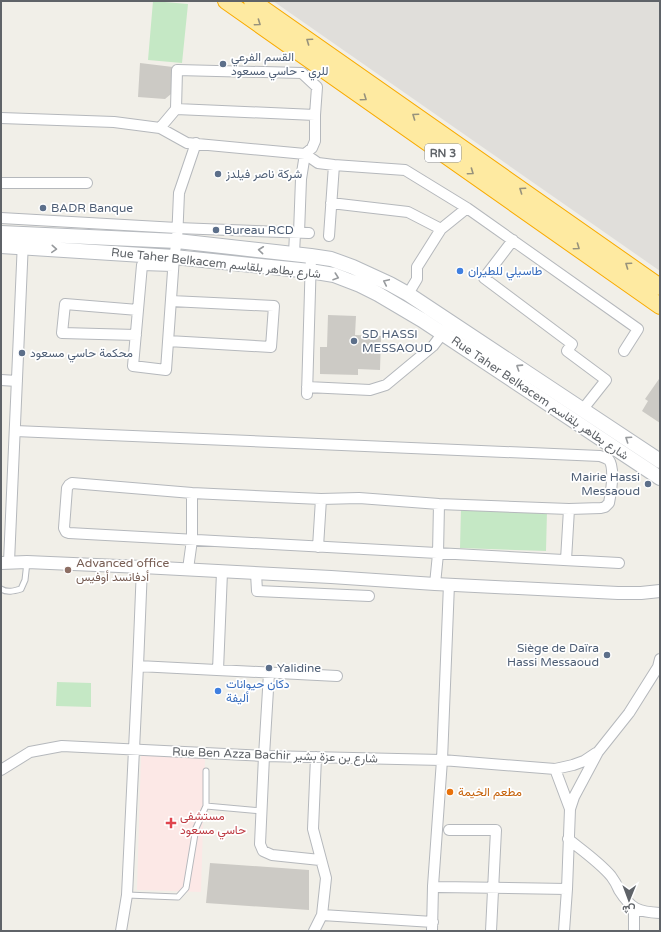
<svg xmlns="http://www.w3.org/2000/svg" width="661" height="932" viewBox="0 0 661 932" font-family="'Varela Round',Vazirmatn,sans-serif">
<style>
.industrial{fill:#e0deda}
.medical{fill:#fce8e6}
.green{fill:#c5e8c5}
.building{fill:#cccac5}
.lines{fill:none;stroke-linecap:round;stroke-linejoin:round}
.service-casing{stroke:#b5b8bc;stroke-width:7}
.minor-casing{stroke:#b5b8bc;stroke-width:12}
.tertiary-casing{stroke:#b5b8bc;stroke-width:14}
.secondary-casing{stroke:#b6babf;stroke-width:16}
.trunk-casing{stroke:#f9ab00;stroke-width:18}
.service{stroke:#fff;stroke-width:5}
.minor{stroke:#fff;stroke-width:10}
.tertiary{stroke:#fff;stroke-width:12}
.secondary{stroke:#fff;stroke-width:14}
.trunk{stroke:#feeaa1;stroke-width:16}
.oneway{stroke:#97927c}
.oneway2{stroke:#979a9d}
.service-dot{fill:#5c6f8a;stroke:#fff;stroke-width:1.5}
.shop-dot{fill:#3f7fe0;stroke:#fff;stroke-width:1.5}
.education-dot{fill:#8d6e63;stroke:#fff;stroke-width:1.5}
.food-dot{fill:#e8710a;stroke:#fff;stroke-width:1.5}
.health-dot{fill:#e0444e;stroke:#fff;stroke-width:1.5}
.labels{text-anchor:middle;stroke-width:3.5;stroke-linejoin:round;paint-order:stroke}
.shield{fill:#fff;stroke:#8f9295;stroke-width:1}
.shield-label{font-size:11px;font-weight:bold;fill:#5f6368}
.service-label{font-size:12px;fill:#4e5e75;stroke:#fff;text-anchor:start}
.street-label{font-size:12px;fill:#5f6368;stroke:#fff}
.shop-label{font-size:12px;fill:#366cbe;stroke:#fff;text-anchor:start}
.education-label{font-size:12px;fill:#785e54;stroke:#fff;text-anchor:start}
.food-label{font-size:12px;fill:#c56008;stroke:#fff;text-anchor:start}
.health-label{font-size:12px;fill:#be3a42;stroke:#fff;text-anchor:start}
</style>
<rect width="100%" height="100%" fill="#f1efe8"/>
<path class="industrial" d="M 273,1 L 660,1 L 660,271 Z"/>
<path class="medical" d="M 141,755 L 205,757 L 201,892 L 137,890 Z"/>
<path class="green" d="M 153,1 L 188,4 L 182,63 L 148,60 Z
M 461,508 L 547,511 L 546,551 L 460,548 Z
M 57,682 L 91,683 L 91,707 L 56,706 Z"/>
<path class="building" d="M 140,63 L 173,67 L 171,94 L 165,99 L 138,97 Z
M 328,315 L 356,316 L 355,335 L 381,336 L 380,370 L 358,369 L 358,375 L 320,374 L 320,347 L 327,347 Z
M 659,379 L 660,380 L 660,423 L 642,411 L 648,401 L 645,399 Z
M 210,863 L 309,870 L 309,910 L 206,903 Z"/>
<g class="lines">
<defs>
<path id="service" d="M 1,589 C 7,593 14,591 21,589 L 25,580 L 27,562
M 206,806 L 261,811
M 127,895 L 178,897 L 186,888 L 196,828 L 206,806 L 206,771"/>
<path id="minor" d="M 176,109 L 315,115 L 315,141 L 312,148 L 305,154 L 301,179 L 299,233
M 1,118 L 114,122 L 160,128 L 187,143 L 305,154 L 318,163 L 334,165 L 405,170 L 467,208 L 638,329 L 624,351
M 160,128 L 176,109 L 177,70 L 302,73 L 317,87 L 315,115
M 1,183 L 87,183
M 331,203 L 408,212 L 441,229
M 1,218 L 177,228 L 309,233
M 329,236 L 334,165
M 513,240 L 484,278 L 572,344 L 567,351 L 606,380 L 583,409
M 294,254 L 295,233
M 173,266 L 142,265 L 133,366 L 166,370 L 174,257 L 177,241 L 179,193 L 196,143
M 408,294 L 417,279 L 417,267 L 441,229 L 467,208
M 136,335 L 62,333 L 65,304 L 138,310
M 168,341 L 271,347 L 274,306 L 171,301
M 1,380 L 17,381
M 307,387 L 370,390 L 386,385 L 433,346 L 446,329
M 307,394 L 311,256
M 15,431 L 600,456 C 603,457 606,458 609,460 C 615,468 611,494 609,503 L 605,507 L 601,508 L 569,509 L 439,504 L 359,498 L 321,499 L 192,493 L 72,483 L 69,485 L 67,488 L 64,528 L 66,532 L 69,533 L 619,563
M 318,547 L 321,499
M 566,560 L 569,509
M 9,562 L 23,241
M 188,569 L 192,540 L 192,493
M 256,573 L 257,591 L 369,596
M 435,584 L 438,554 L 439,504
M 138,666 L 337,676
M 218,670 L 222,572
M 269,673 L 264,756 L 260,844 L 263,851 L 272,855 L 320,860
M 555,769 L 573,765 L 584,761 L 596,753
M 1,770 L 30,752 L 62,746 L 264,756 L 442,760 L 555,769 L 570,809
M 449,830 L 496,830 L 491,931
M 568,839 C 583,851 599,862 611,876 C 614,880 617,885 619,890 C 631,909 638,912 660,913
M 438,887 L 567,889
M 322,915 L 433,922
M 121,931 L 127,895 L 138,666 L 142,567
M 314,931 L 322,915 L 326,878 L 313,829 L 316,757
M 432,931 L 433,886 L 442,760 L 449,584
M 564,931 L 567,889 L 570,809 L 574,797 L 598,752 L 629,713 L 658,667 L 660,659
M 634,931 L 634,907"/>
<path id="tertiary" d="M 1,563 L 27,562 L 142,567 L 331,577 L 435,584 L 618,593 L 641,593 L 660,591"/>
<path id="secondary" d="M 1,233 L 177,241 L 311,256 L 331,259 L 353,267 L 390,284 L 408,294 L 660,461
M 1,246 L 174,257 L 310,271 L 334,275 L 360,285 L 378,294 L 422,320 L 660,478"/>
<path id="trunk" d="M 226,1 L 660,306
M 252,1 L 660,287"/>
</defs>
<use href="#service" class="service-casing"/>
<use href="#minor" class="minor-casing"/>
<use href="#tertiary" class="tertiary-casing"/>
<use href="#secondary" class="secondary-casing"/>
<use href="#trunk" class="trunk-casing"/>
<use href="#service" class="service"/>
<use href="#minor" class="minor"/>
<use href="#tertiary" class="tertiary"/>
<use href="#secondary" class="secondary"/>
<use href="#trunk" class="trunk"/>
</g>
<defs><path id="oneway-chevron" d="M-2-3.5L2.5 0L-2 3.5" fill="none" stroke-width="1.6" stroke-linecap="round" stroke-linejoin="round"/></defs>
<g class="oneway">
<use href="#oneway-chevron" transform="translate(258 23) rotate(35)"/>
<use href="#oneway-chevron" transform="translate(309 41) rotate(-145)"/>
<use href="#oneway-chevron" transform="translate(364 98) rotate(35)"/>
<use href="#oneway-chevron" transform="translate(415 116) rotate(-145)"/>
<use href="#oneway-chevron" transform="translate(471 172) rotate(35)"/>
<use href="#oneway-chevron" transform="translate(522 190) rotate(-145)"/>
<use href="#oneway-chevron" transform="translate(577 247) rotate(35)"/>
<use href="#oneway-chevron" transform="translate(628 265) rotate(-145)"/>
</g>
<g class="oneway2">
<use href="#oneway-chevron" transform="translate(54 249) rotate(4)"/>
<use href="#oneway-chevron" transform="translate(261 250) rotate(-174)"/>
<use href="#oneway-chevron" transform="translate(336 277) rotate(19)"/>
<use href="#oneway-chevron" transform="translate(386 282) rotate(-155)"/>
<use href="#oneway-chevron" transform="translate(519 367) rotate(-147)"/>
<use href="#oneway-chevron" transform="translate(628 439) rotate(-146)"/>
</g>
<g class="service-dot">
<circle cx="223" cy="64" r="4"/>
<circle cx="218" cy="174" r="4"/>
<circle cx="43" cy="208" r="4"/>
<circle cx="216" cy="230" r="4"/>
<circle cx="354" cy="341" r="4"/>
<circle cx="22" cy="353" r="4"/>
<circle cx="648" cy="484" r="4"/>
<circle cx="607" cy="655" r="4"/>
<circle cx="269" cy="668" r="4"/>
</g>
<g class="shop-dot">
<circle cx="460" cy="271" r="4"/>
<circle cx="218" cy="691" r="4"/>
</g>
<circle class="education-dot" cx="68" cy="570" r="4"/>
<circle class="food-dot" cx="450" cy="792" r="4"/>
<path class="health-dot" d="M169 817h4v4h4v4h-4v4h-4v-4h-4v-4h4z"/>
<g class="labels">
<rect class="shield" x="425" y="144" width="36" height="18" rx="3"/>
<g class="shield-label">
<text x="443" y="157">RN 3</text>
</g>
<g class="service-label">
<text x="231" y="61">القسم الفرعي<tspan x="231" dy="14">للري - حاسي مسعود</tspan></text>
<text x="226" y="178">شركة ناصر فيلدز</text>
<text x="51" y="212">BADR Banque</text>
<text x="224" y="234">Bureau RCD</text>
<text x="362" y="338">SD HASSI<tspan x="362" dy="14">MESSAOUD</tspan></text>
<text x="30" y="357">محكمة حاسي مسعود</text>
<text x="640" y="481" text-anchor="end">Mairie Hassi<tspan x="640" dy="14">Messaoud</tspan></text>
<text x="599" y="652" text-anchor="end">Siège de Daïra<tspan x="599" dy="14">Hassi Messaoud</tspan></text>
<text x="277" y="672">Yalidine</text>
</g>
<g class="street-label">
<text transform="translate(216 263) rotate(6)" y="4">Rue Taher Belkacem شارع بطاهر بلقاسم</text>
<text transform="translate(540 398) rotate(34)" y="4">Rue Taher Belkacem شارع بطاهر بلقاسم</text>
<text transform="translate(275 755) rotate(2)" y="4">Rue Ben Azza Bachir شارع بن عزة بشير</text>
</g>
<g class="shop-label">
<text x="468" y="275">طاسيلي للطيران</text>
<text x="226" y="688">دكان حيوانات<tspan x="226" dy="14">أليفة</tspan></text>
</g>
<g class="education-label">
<text x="76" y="567">Advanced office<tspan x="76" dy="14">أدفانسد أوفيس</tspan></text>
</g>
<g class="food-label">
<text x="458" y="796">مطعم الخيمة</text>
</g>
<g class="health-label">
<text x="180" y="820">مستشفى<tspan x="180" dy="14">حاسي مسعود</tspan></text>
</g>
</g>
<rect width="661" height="932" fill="none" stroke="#5f6368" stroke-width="4"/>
<g transform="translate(629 900) rotate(181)" stroke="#ffffff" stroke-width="3" paint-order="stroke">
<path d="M0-3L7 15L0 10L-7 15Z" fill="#5f6368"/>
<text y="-6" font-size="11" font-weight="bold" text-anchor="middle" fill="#5f6368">ش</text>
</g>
</svg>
